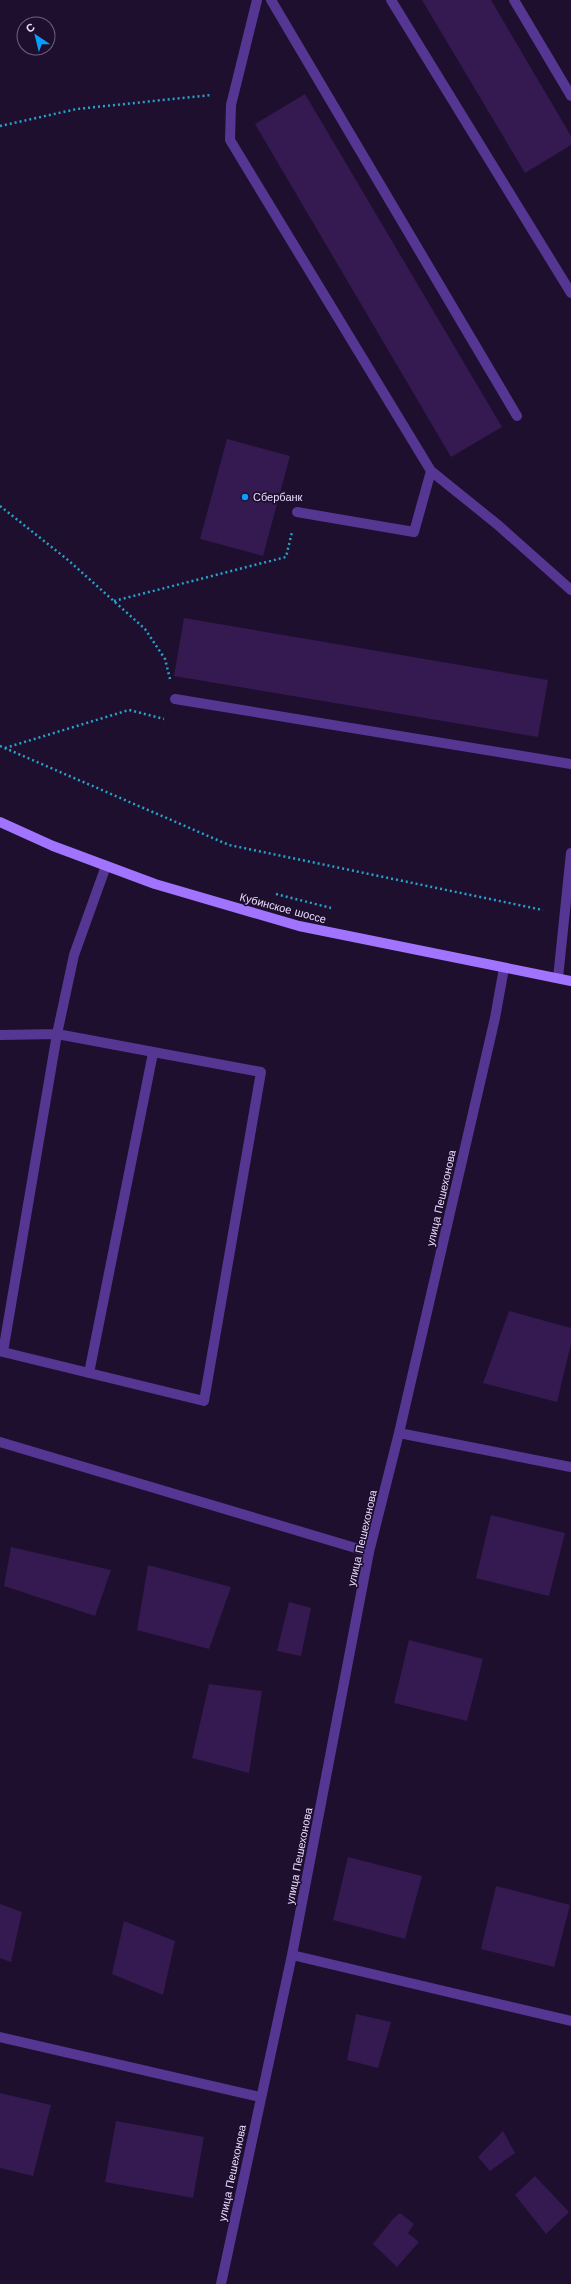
<svg xmlns="http://www.w3.org/2000/svg" width="571" height="2284" viewBox="0 0 571 2284" font-family="'Work Sans',sans-serif">
<style>
.building{fill:#351951}
.lines{fill:none;stroke-linecap:round;stroke-linejoin:round}
.path{stroke:#25a3cb;stroke-width:2.5;stroke-dasharray:2 3;stroke-linecap:butt}
.lane{stroke:#553692;stroke-width:10}
.street{stroke:#553692;stroke-width:10}
.secondary{stroke:#a074ff;stroke-width:10}
.poi-dot{fill:#099dff;stroke:#1e0f2e;stroke-width:1.5}
.labels{text-anchor:middle;stroke-width:3.5;stroke-linejoin:round;paint-order:stroke}
.poi-label{font-size:11px;fill:#ebddff;stroke:#1e0f2e;text-anchor:start}
.street-label{font-size:11px;fill:#ebddff;stroke:#1e0f2e}
</style>
<rect width="100%" height="100%" fill="#1e0f2e"/>
<path class="building" d="M 422,0 L 491,0 L 571,136 L 571,145 L 525,173 Z
M 305,94 L 502,427 L 451,457 L 255,124 Z
M 227,439 L 290,456 L 263,556 L 200,539 Z
M 184,618 L 548,680 L 538,737 L 174,676 Z
M 509,1311 L 571,1328 L 571,1344 L 557,1402 L 483,1383 Z
M 491,1515 L 565,1533 L 549,1596 L 476,1578 Z
M 11,1547 L 111,1570 L 95,1616 L 4,1586 Z
M 148,1565 L 231,1587 L 209,1649 L 137,1630 Z
M 289,1602 L 311,1608 L 301,1656 L 277,1651 Z
M 409,1640 L 483,1659 L 467,1721 L 394,1703 Z
M 209,1684 L 262,1691 L 249,1773 L 192,1758 Z
M 348,1857 L 422,1876 L 405,1939 L 333,1920 Z
M 496,1886 L 570,1905 L 554,1967 L 481,1949 Z
M 0,1904 L 22,1912 L 11,1962 L 0,1958 Z
M 124,1921 L 175,1941 L 163,1995 L 112,1974 Z
M 356,2014 L 391,2022 L 378,2068 L 347,2060 Z
M 0,2093 L 51,2105 L 33,2176 L 0,2168 Z
M 116,2121 L 204,2137 L 193,2198 L 105,2182 Z
M 503,2131 L 515,2153 L 490,2171 L 478,2157 Z
M 535,2176 L 569,2212 L 546,2234 L 515,2195 Z
M 400,2213 L 414,2224 L 408,2233 L 419,2242 L 397,2267 L 373,2244 L 393,2219 Z"/>
<g class="lines">
<path class="path" d="M 0,126 L 77,109 L 211,95
M 0,506 L 68,560 L 145,629 L 165,659 L 170,679
M 114,601 L 286,557 L 292,532
M 0,746 L 229,845 L 543,910
M 5,748 L 129,710 L 164,719
M 276,894 L 331,908"/>
<path class="lane" d="M 257,0 L 231,105 L 230,140 L 431,471 L 498,525 L 571,590
M 271,0 L 517,416
M 391,0 L 571,293
M 514,0 L 571,96
M 297,512 L 414,532 L 431,471
M 175,699 L 571,764
M 0,1035 L 57,1034 L 261,1072 L 204,1401 L 3,1352 L 57,1034 L 74,955 L 106,866
M 89,1373 L 153,1053
M 0,1442 L 369,1552"/>
<path class="street" d="M 558,978 L 571,853
M 399,1433 L 571,1467
M 292,1955 L 571,2021
M 0,2037 L 260,2097
M 221,2284 L 292,1955 L 369,1552 L 399,1433 L 495,1018 L 504,968"/>
<path class="secondary" d="M 0,822 L 53,846 L 155,884 L 299,926 L 571,981"/>
</g>
<circle class="poi-dot" cx="245" cy="497" r="4"/>
<g class="labels">
<g class="poi-label">
<text x="253" y="501">Сбербанк</text>
</g>
<g class="street-label">
<text transform="translate(283 908) rotate(15)" y="4">Кубинское шоссе</text>
<text transform="translate(441 1198) rotate(-77)" y="4">улица Пешехонова</text>
<text transform="translate(362 1538) rotate(-77)" y="4">улица Пешехонова</text>
<text transform="translate(299 1856) rotate(-79)" y="4">улица Пешехонова</text>
<text transform="translate(232 2173) rotate(-78)" y="4">улица Пешехонова</text>
</g>
</g>
<g transform="translate(36 36) rotate(325)"><circle r="19" fill="#1e0f2e" stroke="#706182"/>
<path d="M0-3L7 15L0 10L-7 15Z" fill="#099dff"/>
<text y="-6" font-size="11" font-weight="bold" text-anchor="middle" fill="#ebddff">С</text>
</g>
</svg>
